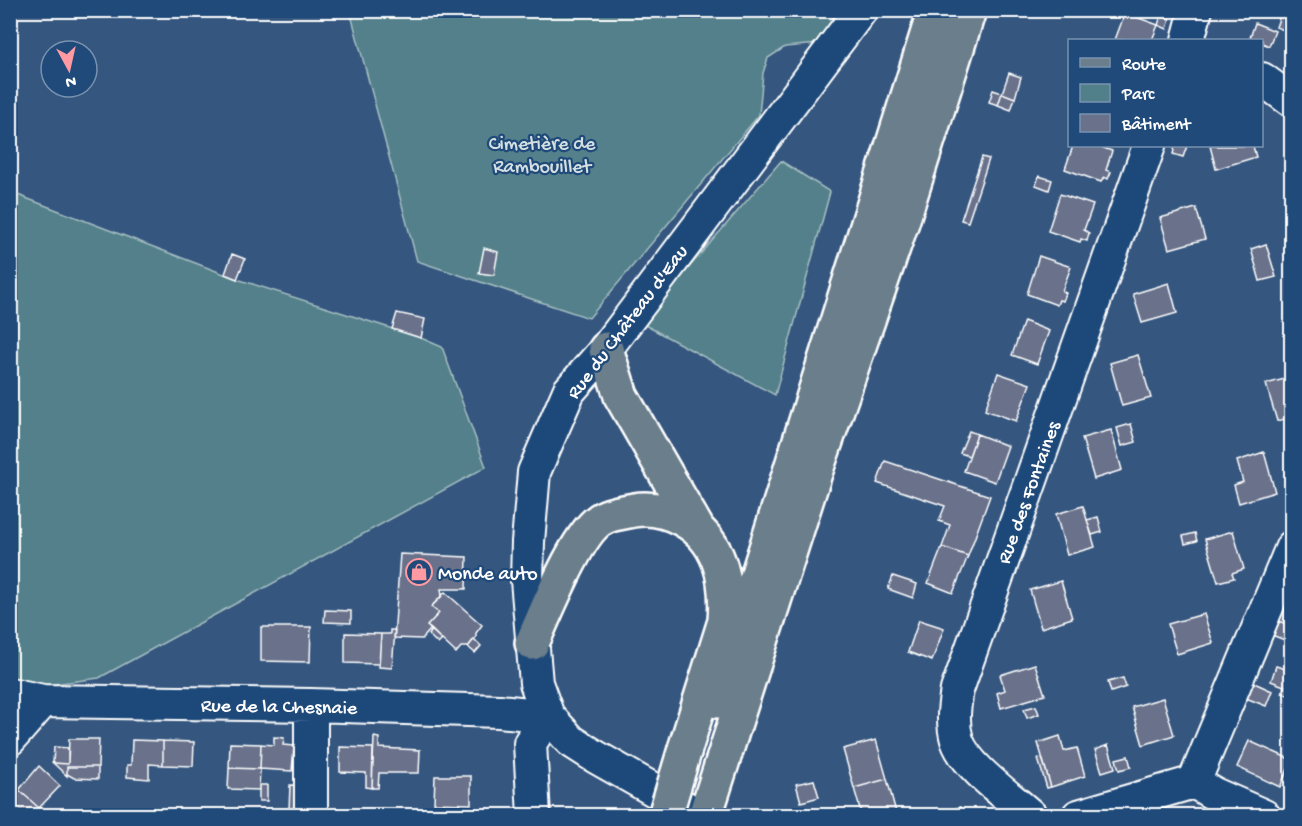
<svg xmlns="http://www.w3.org/2000/svg" width="1302" height="826" viewBox="0 0 1302 826" font-family="'Gochi Hand',sans-serif">
<style>
.green{fill:#52808a;stroke:#a8c0c4;stroke-width:1.5}
.building{fill:#69718b;stroke:#fff;stroke-width:1.5}
.lines{fill:none;stroke-linecap:round;stroke-linejoin:round}
.street-casing{stroke:#fff;stroke-width:36}
.primary-casing{stroke:#fff;stroke-width:38}
.street{stroke:#1f4a7a;stroke-width:32}
.primary{stroke:#6b7e8b;stroke-width:33}
.primary-bridge-casing{stroke:#fff;stroke-width:38;stroke-linecap:butt}
.primary-bridge{stroke:#6b7e8b;stroke-width:33}
.labels{text-anchor:middle;stroke-width:4.5;stroke-linejoin:round;paint-order:stroke}
.park-label{font-size:20px;fill:#d4dfe2;stroke:#1f4a7a}
.street-label{font-size:20px;fill:#fff;stroke:#1f4a7a}
.poi-label{font-size:20px;fill:#fff;stroke:#1f4a7a;text-anchor:start}
</style>
<rect width="100%" height="100%" fill="#35567f"/>
<filter id="ink" filterUnits="userSpaceOnUse"><feTurbulence type="fractalNoise" baseFrequency=".0167" numOctaves="2"/><feDisplacementMap in="SourceGraphic" scale="12" xChannelSelector="R" yChannelSelector="G"/><feConvolveMatrix kernelMatrix="1 2 1 2 8 2 1 2 1" color-interpolation-filters="sRGB"/></filter>
<g filter="url(#ink)">
<path class="green" d="M 350,11 L 838,11 L 818,44 L 785,47 L 768,58 L 763,73 L 759,115 L 589,318 L 417,261 Z
M 781,161 L 830,192 L 775,395 L 641,323 Z
M 10,192 L 237,279 L 421,338 L 442,347 L 486,467 L 99,678 L 46,685 L 11,679 Z"/>
<path class="building" d="M 1282,10 L 1292,10 L 1292,33 L 1276,27 Z
M 1125,13 L 1158,25 L 1152,40 L 1115,40 Z
M 1161,16 L 1170,19 L 1167,29 L 1158,25 Z
M 1255,23 L 1275,31 L 1269,46 L 1262,43 L 1262,40 L 1250,38 Z
M 1009,73 L 1021,77 L 1015,98 L 1002,93 Z
M 993,90 L 1002,93 L 998,105 L 989,102 Z
M 1002,93 L 1015,98 L 1011,110 L 998,105 Z
M 1073,146 L 1098,146 L 1112,151 L 1106,170 L 1111,172 L 1108,179 L 1104,177 L 1101,182 L 1065,169 Z
M 1175,146 L 1187,146 L 1183,157 L 1173,154 Z
M 1210,146 L 1253,146 L 1256,157 L 1216,169 Z
M 982,157 L 989,159 L 968,222 L 961,220 Z
M 1039,176 L 1052,180 L 1049,190 L 1036,185 Z
M 1060,194 L 1093,205 L 1084,230 L 1089,233 L 1087,241 L 1081,239 L 1080,242 L 1048,231 Z
M 1196,208 L 1205,239 L 1169,249 L 1160,218 Z
M 1266,244 L 1276,277 L 1260,281 L 1251,249 Z
M 484,248 L 498,252 L 494,275 L 479,273 Z
M 232,254 L 245,259 L 237,279 L 225,274 Z
M 1039,256 L 1071,267 L 1062,291 L 1066,293 L 1063,301 L 1059,300 L 1057,305 L 1027,294 Z
M 1169,283 L 1177,313 L 1142,323 L 1133,294 Z
M 397,313 L 425,319 L 421,338 L 392,329 Z
M 1024,321 L 1049,331 L 1037,364 L 1012,355 Z
M 1138,355 L 1151,398 L 1122,406 L 1110,363 Z
M 998,373 L 1030,384 L 1016,421 L 985,410 Z
M 1292,377 L 1292,417 L 1277,421 L 1266,384 Z
M 1131,424 L 1136,442 L 1122,446 L 1117,428 Z
M 1111,430 L 1122,470 L 1094,479 L 1082,438 Z
M 969,431 L 977,434 L 969,456 L 960,453 Z
M 977,434 L 1008,446 L 995,482 L 964,471 Z
M 1264,452 L 1275,492 L 1239,503 L 1234,485 L 1243,482 L 1237,461 Z
M 885,461 L 990,496 L 968,556 L 942,547 L 950,525 L 939,521 L 945,506 L 877,483 Z
M 1083,506 L 1095,547 L 1067,555 L 1056,514 Z
M 1098,517 L 1102,532 L 1092,535 L 1087,520 Z
M 1233,531 L 1244,569 L 1232,573 L 1234,578 L 1218,582 L 1205,539 Z
M 1195,533 L 1197,541 L 1185,544 L 1183,536 Z
M 942,547 L 968,556 L 953,593 L 928,583 Z
M 400,554 L 467,557 L 466,589 L 441,589 L 442,596 L 431,607 L 439,613 L 427,626 L 431,629 L 422,639 L 394,638 Z
M 893,576 L 917,584 L 913,598 L 888,589 Z
M 1061,581 L 1072,618 L 1041,628 L 1030,590 Z
M 445,592 L 482,625 L 476,633 L 476,637 L 468,647 L 461,647 L 456,653 L 427,626 L 439,613 L 431,607 Z
M 1284,606 L 1292,609 L 1292,626 L 1278,621 Z
M 325,610 L 351,611 L 351,623 L 324,622 Z
M 1204,614 L 1213,643 L 1177,654 L 1168,624 Z
M 919,620 L 944,628 L 932,661 L 908,652 Z
M 1278,621 L 1292,626 L 1292,643 L 1272,635 Z
M 261,627 L 311,627 L 310,662 L 261,661 Z
M 390,630 L 395,630 L 392,668 L 379,667 L 381,634 L 390,634 Z
M 432,630 L 442,640 L 438,644 L 429,635 Z
M 345,633 L 381,634 L 379,664 L 345,663 Z
M 474,639 L 481,646 L 475,653 L 468,647 Z
M 1035,664 L 1045,695 L 1001,708 L 997,693 L 1005,690 L 1000,675 Z
M 1276,666 L 1292,671 L 1292,696 L 1282,693 L 1284,686 L 1271,681 Z
M 1123,678 L 1126,687 L 1111,692 L 1108,682 Z
M 1252,682 L 1272,691 L 1266,706 L 1246,698 Z
M 1163,698 L 1174,735 L 1143,745 L 1132,707 Z
M 1036,706 L 1039,714 L 1027,718 L 1024,709 Z
M 1060,736 L 1064,751 L 1077,748 L 1085,776 L 1051,787 L 1038,743 Z
M 274,737 L 284,738 L 283,745 L 294,746 L 292,771 L 260,769 L 261,744 L 274,745 Z
M 374,737 L 379,738 L 379,748 L 420,750 L 419,773 L 379,773 L 378,788 L 372,788 Z
M 69,739 L 99,739 L 98,767 L 67,767 L 67,776 L 53,763 L 68,764 Z
M 132,740 L 163,741 L 163,765 L 149,764 L 149,779 L 127,777 L 127,765 L 131,765 Z
M 876,740 L 887,779 L 854,788 L 843,749 Z
M 163,741 L 194,742 L 193,766 L 163,765 Z
M 1249,741 L 1292,760 L 1280,787 L 1237,767 Z
M 230,743 L 261,744 L 260,769 L 229,768 Z
M 1108,745 L 1115,768 L 1102,772 L 1095,750 Z
M 54,747 L 68,748 L 68,764 L 53,763 Z
M 340,747 L 373,748 L 372,788 L 366,787 L 366,773 L 340,772 Z
M 1128,756 L 1131,767 L 1119,770 L 1116,759 Z
M 1042,758 L 1051,787 L 1047,788 L 1038,759 Z
M 39,766 L 60,786 L 39,808 L 19,790 Z
M 67,767 L 98,767 L 98,779 L 74,778 L 67,774 Z
M 229,768 L 260,769 L 259,790 L 228,789 Z
M 435,776 L 471,776 L 471,804 L 434,803 Z
M 887,779 L 897,816 L 862,816 L 854,788 Z
M 814,780 L 819,797 L 801,802 L 796,784 Z
M 259,785 L 267,785 L 267,801 L 259,801 Z
M 290,785 L 309,786 L 300,811 L 289,810 Z
M 19,790 L 39,808 L 32,816 L 10,816 L 10,799 Z
M 960,807 L 963,816 L 933,816 Z"/>
<g class="lines">
<defs>
<path id="street" d="M 1188,40 L 1196,10
M 1262,79 L 1292,101
M 10,694 L 43,701 L 311,705 L 499,711 L 548,716
M 311,705 L 311,816
M 10,739 L 43,701
M 1194,782 L 1214,794 L 1264,816
M 534,816 L 530,743 L 548,716
M 700,816 L 596,757 L 571,741 L 548,716 L 536,683 L 527,580 L 528,542 L 534,472 L 569,391 L 606,349 L 861,10
M 1031,816 C 1010,797 965,766 957,740 C 952,723 954,707 957,690 L 1149,146
M 1078,816 L 1194,782 L 1292,547"/>
<path id="primary" d="M 606,349 L 621,396 L 697,528
M 532,643 C 545,615 577,531 603,518 C 612,513 625,512 634,510 C 652,507 667,511 682,519 C 721,540 728,580 725,621 L 685,749
M 718,701 L 935,10
M 705,816 L 815,473 L 902,222 L 969,10"/>
</defs>
<use href="#street" class="street-casing"/>
<use href="#primary" class="primary-casing"/>
<use href="#street" class="street"/>
<use href="#primary" class="primary"/>
<defs>
<path id="primary-bridge" d="M 665,816 L 685,749"/>
</defs>
<use href="#primary-bridge" class="primary-bridge-casing"/>
<use href="#primary-bridge" class="primary-bridge"/>
</g>
</g>
<defs>
<symbol id="shop-ring" viewBox="-11 -11 22 22"><circle r="9.5" fill="#1f4a7a" stroke="#ff9aa2" stroke-width="1.5"/><path d="M-5-2.5h2.3a2.7 3.5 0 0 1 5.4 0H5L5.5 6h-11ZM-1.5-2.5h3a1.5 2.3 0 0 0-3 0Z" fill="#ff9aa2"/></symbol>
</defs>
<g fill-rule="evenodd">
<use href="#shop-ring" x="404" y="557" width="30" height="30"/>
</g>
<g class="labels">
<g class="park-label">
<text x="542" y="149">Cimetière de<tspan x="542" dy="23">Rambouillet</tspan></text>
</g>
<g class="street-label">
<text transform="translate(626 321) rotate(-53)" y="7">Rue du Château d'Eau</text>
<text transform="translate(1027 492) rotate(-70)" y="7">Rue des Fontaines</text>
<text transform="translate(279 705) rotate(1)" y="7">Rue de la Chesnaie</text>
</g>
<g class="poi-label">
<text x="438" y="579">Monde auto</text>
</g>
</g>
<rect width="1302" height="826" fill="none" stroke="#1f4a7a" stroke-width="36"/>
<rect x="18" y="18" width="1266" height="790" fill="none" stroke="#fff" stroke-width="2" filter="url(#ink)"/>
<rect x="1068" y="39" width="195" height="108" fill="#1f4a7a" stroke="#7992af" stroke-width="1.5"/>
<rect x="1080" y="58" width="30" height="9" fill="#6b7e8b" stroke="#7992af" stroke-width="1.5"/>
<text x="1122" y="69" font-size="18" fill="#ffffff">Route</text>
<rect x="1080" y="84" width="30" height="18" fill="#52808a" stroke="#7992af" stroke-width="1.5"/>
<text x="1122" y="99" font-size="18" fill="#ffffff">Parc</text>
<rect x="1080" y="114" width="30" height="18" fill="#69718b" stroke="#7992af" stroke-width="1.5"/>
<text x="1122" y="129" font-size="18" fill="#ffffff">Bâtiment</text>
<g transform="translate(69 69) rotate(172)"><circle r="28" fill="#1f4a7a" stroke="#7992af" stroke-width="1.5"/>
<path d="M0-4.5L10 22L0 15L-10 22Z" fill="#ff9aa2"/>
<text y="-9" font-size="16" font-weight="bold" text-anchor="middle" fill="#ffffff">N</text>
</g>
</svg>
